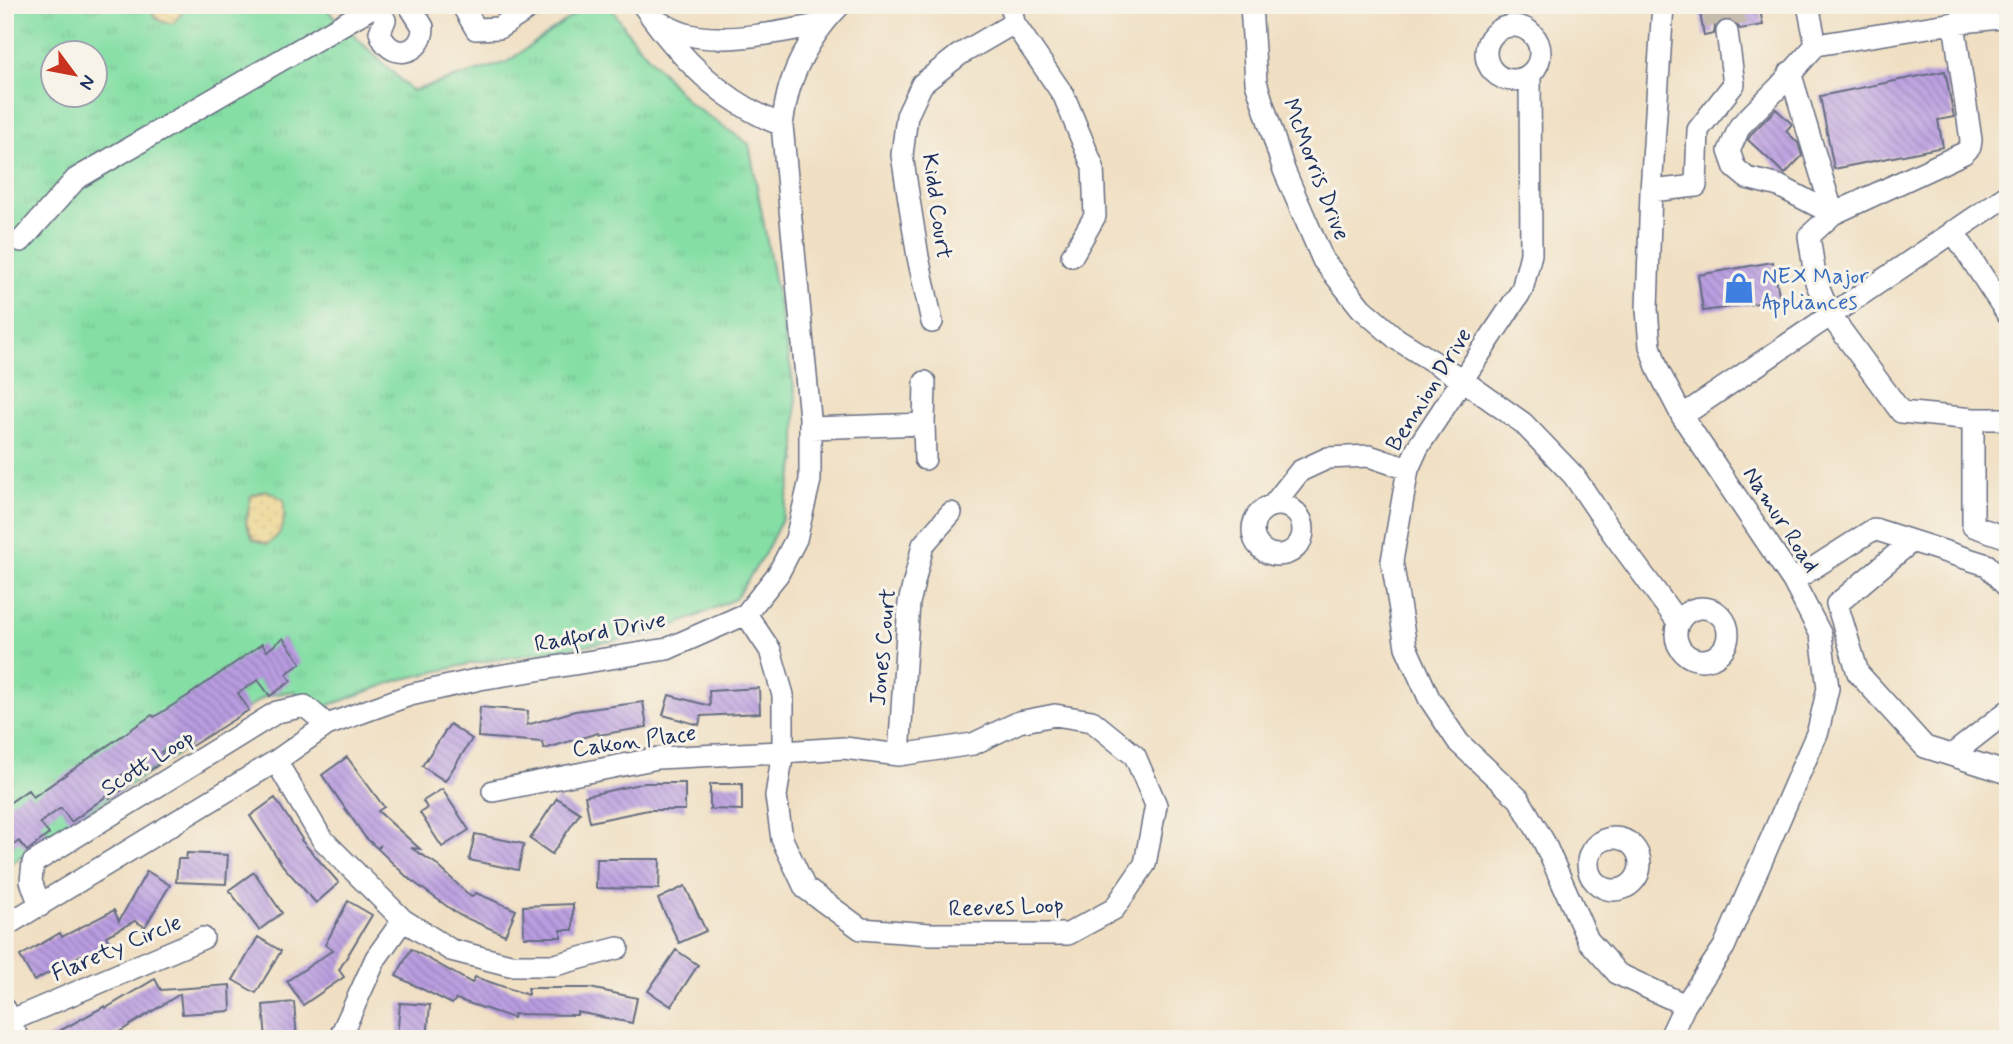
<svg xmlns="http://www.w3.org/2000/svg" width="2013" height="1044" viewBox="0 0 2013 1044" font-family="Mynerve,sans-serif">
<style>
.grass{fill:url(#grass-tufts);stroke:#508782;stroke-width:2;fill-rule:evenodd}
.sand{fill:url(#sand-dots);stroke:#84847e;stroke-width:2}
.building{fill:url(#building-back-hatch)}
.lines{fill:none;stroke-linecap:round;stroke-linejoin:round}
.minor-tunnel{stroke:#c5bcae;stroke-width:21;stroke-dasharray:21 10;stroke-linecap:butt}
.minor-casing{stroke:#666d81;stroke-width:24}
.minor{stroke:#fff;stroke-width:21}
.labels{text-anchor:middle;stroke-width:6;stroke-linejoin:round;paint-order:stroke}
.street-label{font-size:23px;fill:#1b2f5e;stroke:#f7f3e8}
.shop-label{font-size:23px;fill:#366cbe;stroke:#f7f3e8;text-anchor:start}
</style>
<defs>
<pattern id="grass-tufts" width="24" height="20" patternUnits="userSpaceOnUse" patternTransform="scale(1.75)"><rect width="24" height="20" fill="#85dfa5"/><path d="M3 7l-1-3M5 7V3M7 7l1-3M15 17l-1-3M17 17v-4M19 17l1-3" fill="none" stroke="#72c090"/></pattern>
<pattern id="sand-dots" width="8" height="8" patternUnits="userSpaceOnUse" patternTransform="scale(1.75)"><rect width="8" height="8" fill="#eeda9e"/><path d="M2 2h.1M6 6h.1" fill="none" stroke="#ccbb8a" stroke-width="1.8" stroke-linecap="round"/></pattern>
<pattern id="building-back-hatch" width="6" height="6" patternUnits="userSpaceOnUse" patternTransform="scale(1.75)"><rect width="6" height="6" fill="#b99ce0"/><path d="M-1 5l2 2M0 0l6 6M5-1l2 2" fill="none" stroke="#9680b9"/></pattern>
</defs>
<rect width="100%" height="100%" fill="#f7f3e8"/>
<filter id="ink" filterUnits="userSpaceOnUse"><feTurbulence type="fractalNoise" baseFrequency=".0143" numOctaves="2"/><feDisplacementMap in="SourceGraphic" scale="14" xChannelSelector="R" yChannelSelector="G"/><feConvolveMatrix kernelMatrix="1 2 1 2 8 2 1 2 1" color-interpolation-filters="sRGB"/></filter>
<filter id="wash" filterUnits="userSpaceOnUse"><feTurbulence type="fractalNoise" baseFrequency=".00686" numOctaves="4" result="noise"/><feDisplacementMap in="SourceGraphic" scale="28" xChannelSelector="R" yChannelSelector="G"/><feGaussianBlur stdDeviation="1.57" result="paint"/><feColorMatrix in="noise" values="0 0 0 0 0 0 0 0 0 0 0 0 0 0 0 0 0 1.4 0 .05"/><feComposite in="paint" operator="in"/></filter>
<g filter="url(#wash)">
<rect width="100%" height="100%" fill="#f0dfc2"/>
<path class="grass" d="M 5,5 L 322,5 L 412,91 L 507,62 L 588,5 L 609,5 L 632,38 L 689,103 L 749,144 L 796,398 L 796,460 L 782,519 L 764,555 L 735,599 L 656,634 L 469,664 L 399,680 L 316,710 L 294,691 L 266,696 L 5,867 ZM 52,52 L 94,52 L 94,94 L 52,94 Z"/>
<path class="sand" d="M 180,5 L 183,12 L 173,23 C 162,24 152,18 150,6 Z
M 266,490 L 284,500 C 284,520 286,533 267,544 L 253,539 L 246,523 L 251,496 Z"/>
<g id="blocks">
<path class="building" d="M 1707,5 L 1759,5 L 1763,25 L 1740,29 L 1733,20 L 1725,19 L 1715,26 L 1714,34 L 1704,36 L 1699,7 Z
M 1945,71 L 1954,117 L 1938,120 L 1943,147 L 1834,169 L 1820,96 Z
M 1776,109 L 1792,124 L 1786,131 L 1798,143 L 1802,156 L 1785,174 L 1748,140 L 1751,134 Z
M 1773,262 L 1780,300 L 1703,311 L 1698,275 Z
M 283,638 L 301,663 L 286,674 L 291,681 L 270,696 L 258,680 L 238,693 L 249,710 L 190,747 L 183,737 L 161,752 L 166,759 L 148,772 L 141,763 L 120,776 L 127,787 L 110,798 L 108,795 L 71,822 L 61,808 L 40,823 L 49,834 L 27,851 L 19,841 L 5,851 L 5,806 L 28,790 L 33,797 L 152,715 L 154,717 L 189,695 L 262,644 L 267,651 Z
M 759,688 L 760,713 L 701,716 L 699,725 L 663,715 L 669,695 L 710,706 L 709,691 Z
M 643,702 L 647,727 L 599,735 L 598,733 L 544,749 L 542,742 L 478,737 L 480,707 L 528,711 L 527,725 L 575,711 Z
M 450,724 L 472,739 L 445,781 L 422,766 Z
M 347,757 L 384,807 L 378,811 L 420,849 L 411,848 L 435,863 L 471,897 L 476,893 L 516,910 L 505,935 L 459,915 L 408,878 L 378,849 L 381,845 L 377,848 L 365,837 L 322,775 Z
M 644,783 L 685,783 L 685,810 L 648,810 L 590,822 L 585,796 Z
M 710,784 L 742,784 L 742,810 L 710,809 Z
M 442,789 L 469,830 L 442,847 L 420,813 L 427,808 L 423,801 Z
M 275,798 L 302,839 L 301,840 L 339,883 L 316,903 L 283,866 L 250,816 Z
M 557,798 L 580,813 L 552,854 L 530,839 Z
M 475,834 L 524,844 L 518,870 L 469,860 Z
M 187,853 L 228,855 L 226,884 L 176,882 L 178,859 L 186,859 Z
M 597,859 L 660,859 L 659,889 L 596,888 Z
M 147,871 L 170,885 L 145,927 L 135,921 L 106,936 L 110,944 L 83,958 L 81,955 L 34,981 L 20,956 L 60,933 L 62,937 L 114,910 L 119,921 Z
M 254,872 L 282,913 L 259,930 L 229,890 Z
M 685,886 L 706,931 L 679,943 L 658,899 Z
M 348,901 L 372,915 L 339,970 L 344,977 L 303,1005 L 287,981 L 333,950 L 325,945 Z
M 573,904 L 573,930 L 561,930 L 561,937 L 524,937 L 523,906 Z
M 258,937 L 281,951 L 256,993 L 233,980 Z
M 411,949 L 472,983 L 475,977 L 528,995 L 528,988 L 590,988 L 637,998 L 632,1023 L 577,1012 L 577,1015 L 514,1014 L 513,1018 L 456,999 L 452,1004 L 396,976 Z
M 676,950 L 698,965 L 671,1006 L 648,991 Z
M 155,979 L 161,990 L 230,985 L 231,1011 L 182,1014 L 180,994 L 108,1039 L 45,1039 L 105,1006 L 106,1008 Z
M 294,1002 L 297,1039 L 266,1039 L 263,1005 Z
M 400,1003 L 430,1005 L 427,1039 L 397,1039 Z"/>
</g>
</g>
<g filter="url(#ink)">
<use href="#blocks" fill-opacity="0" stroke="#666d81" stroke-width="2"/>
<g class="lines">
<path class="minor-tunnel" d="M 1711,5 L 1717,34
M 1732,5 L 1737,30"/>
<defs>
<path id="minor" d="M 462,5 L 476,29 L 499,28 L 534,5
M 643,5 C 679,57 722,102 782,125
M 1011,5 L 1014,23 L 1064,96 L 1093,167 L 1095,216 L 1072,256
M 1251,5 L 1256,82 L 1284,170 L 1323,260 L 1361,308 L 1397,339 L 1461,379 L 1523,423 L 1574,476 L 1614,535 L 1678,622
M 1663,5 L 1651,191 L 1647,309 L 1650,346 L 1658,370 L 1682,416 L 1793,581 L 1821,635 L 1828,688 L 1818,731 L 1724,947 L 1685,1005 L 1669,1039
M 1808,5 L 1816,45 L 1780,86 L 1740,126 L 1729,151 L 1735,168 L 1747,178 L 1779,186 L 1833,214
M 385,20 L 380,32 C 388,61 423,56 423,27 L 411,8
M 659,22 C 668,27 679,33 690,35 C 725,44 787,31 822,24
M 1954,23 L 1971,140 L 1970,147 L 1964,153 L 1833,214 L 1809,236 L 1816,282 L 1830,315 L 1901,412 L 1973,419
M1486 53a27 27 0 1 1 54 0a27 27 0 1 1-54 0Z
M 1816,45 L 1954,23 L 2008,17
M 1790,72 L 1833,214
M 1530,74 L 1531,254 L 1522,290 L 1418,447 L 1408,469 L 1392,561 L 1406,647 L 1429,698 L 1459,743 L 1519,799 L 1544,842 L 1588,940 L 1618,974 L 1685,1005
M 1651,191 L 1696,186 L 1698,130 L 1734,84 L 1727,32
M 1953,231 L 2008,315
M 21,241 L 76,179 L 376,5
M 932,322 L 918,257 L 902,155 L 907,116 L 922,84 L 959,55 L 1014,23
M 1682,416 L 2008,195
M 2008,419 L 1973,419 L 1973,526 L 2008,538
M 924,424 L 925,459
M 811,428 L 924,424 L 925,382
M 1273,505 L 1300,471 L 1328,458 L 1369,456 L 1408,469
M1253 530a25 25 0 1 1 50 0a25 25 0 1 1-50 0Z
M 1912,541 L 1837,604 L 1858,673 L 1925,747 L 2008,773
M 1793,581 L 1874,529 L 1987,565 L 2008,588
M1676 634a26 26 0 1 1 52 0a26 26 0 1 1-52 0Z
M 1953,754 L 2008,711
M 899,755 L 909,603 L 923,545 L 951,513
M 276,761 L 322,839 L 403,920 L 451,950 L 510,965 L 555,965 L 618,948
M 493,791 L 658,758 L 758,753 L 783,752 L 844,748 L 899,755 L 973,744 L 1019,722 L 1055,715 L 1092,721 L 1135,756 L 1156,805 L 1145,864 L 1114,909 L 1068,934 L 930,934 L 861,929 L 805,888 L 782,839 L 776,796 L 783,752 L 783,695 L 770,650 L 746,614
M1588 864a26 26 0 1 1 52 0a26 26 0 1 1-52 0Z
M 40,906 L 31,881 L 33,863 L 277,712 L 305,706 L 327,725
M 5,926 L 276,761 L 327,725 L 410,695 L 480,679 L 667,649 L 746,614 L 778,574 L 796,539 L 810,480 L 810,418 L 782,125 C 784,112 786,99 790,86 C 799,57 818,27 840,5
M 5,1009 L 18,1039
M 12,1020 L 203,938
M 339,1039 L 376,958 L 403,920"/>
</defs>
<use href="#minor" class="minor-casing"/>
<use href="#minor" class="minor"/>
</g>
</g>
<defs>
<symbol id="shop-bare" viewBox="-9 -9 18 18"><path d="M-5-2.5h2.3a2.7 3.5 0 0 1 5.4 0H5L5.5 6h-11ZM-1.5-2.5h3a1.5 2.3 0 0 0-3 0Z" fill="#3f7fe0" stroke="#f7f3e8" stroke-width="2.5" paint-order="stroke"/></symbol>
</defs>
<g fill-rule="evenodd">
<use href="#shop-bare" x="1717" y="266" width="44" height="44"/>
</g>
<g class="labels">
<g class="street-label">
<text transform="translate(1317 169) rotate(69)" y="8">McMorris Drive</text>
<text transform="translate(938 206) rotate(82)" y="8">Kidd Court</text>
<text transform="translate(1428 389) rotate(-58)" y="8">Bennion Drive</text>
<text transform="translate(1782 519) rotate(57)" y="8">Namur Road</text>
<text transform="translate(600 631) rotate(-11)" y="8">Radford Drive</text>
<text transform="translate(882 647) rotate(-85)" y="8">Jones Court</text>
<text transform="translate(634 740) rotate(-8)" y="8">Cakon Place</text>
<text transform="translate(147 762) rotate(-32)" y="8">Scott Loop</text>
<text transform="translate(1006 906) rotate(-2)" y="8">Reeves Loop</text>
<text transform="translate(116 947) rotate(-23)" y="8">Flarety Circle</text>
</g>
<g class="shop-label">
<text x="1762" y="283">NEX Major<tspan x="1762" dy="26">Appliances</tspan></text>
</g>
</g>
<rect width="2013" height="1044" fill="none" stroke="#f7f3e8" stroke-width="28"/>
<g transform="translate(74 74) rotate(122)"><circle r="33" fill="#f7f3e8" stroke="#9fa5b1" stroke-width="2"/>
<path d="M0-5L12 26L0 18L-12 26Z" fill="#c8321e"/>
<text y="-10" font-size="19" font-weight="bold" text-anchor="middle" fill="#1b2f5e">N</text>
</g>
</svg>
